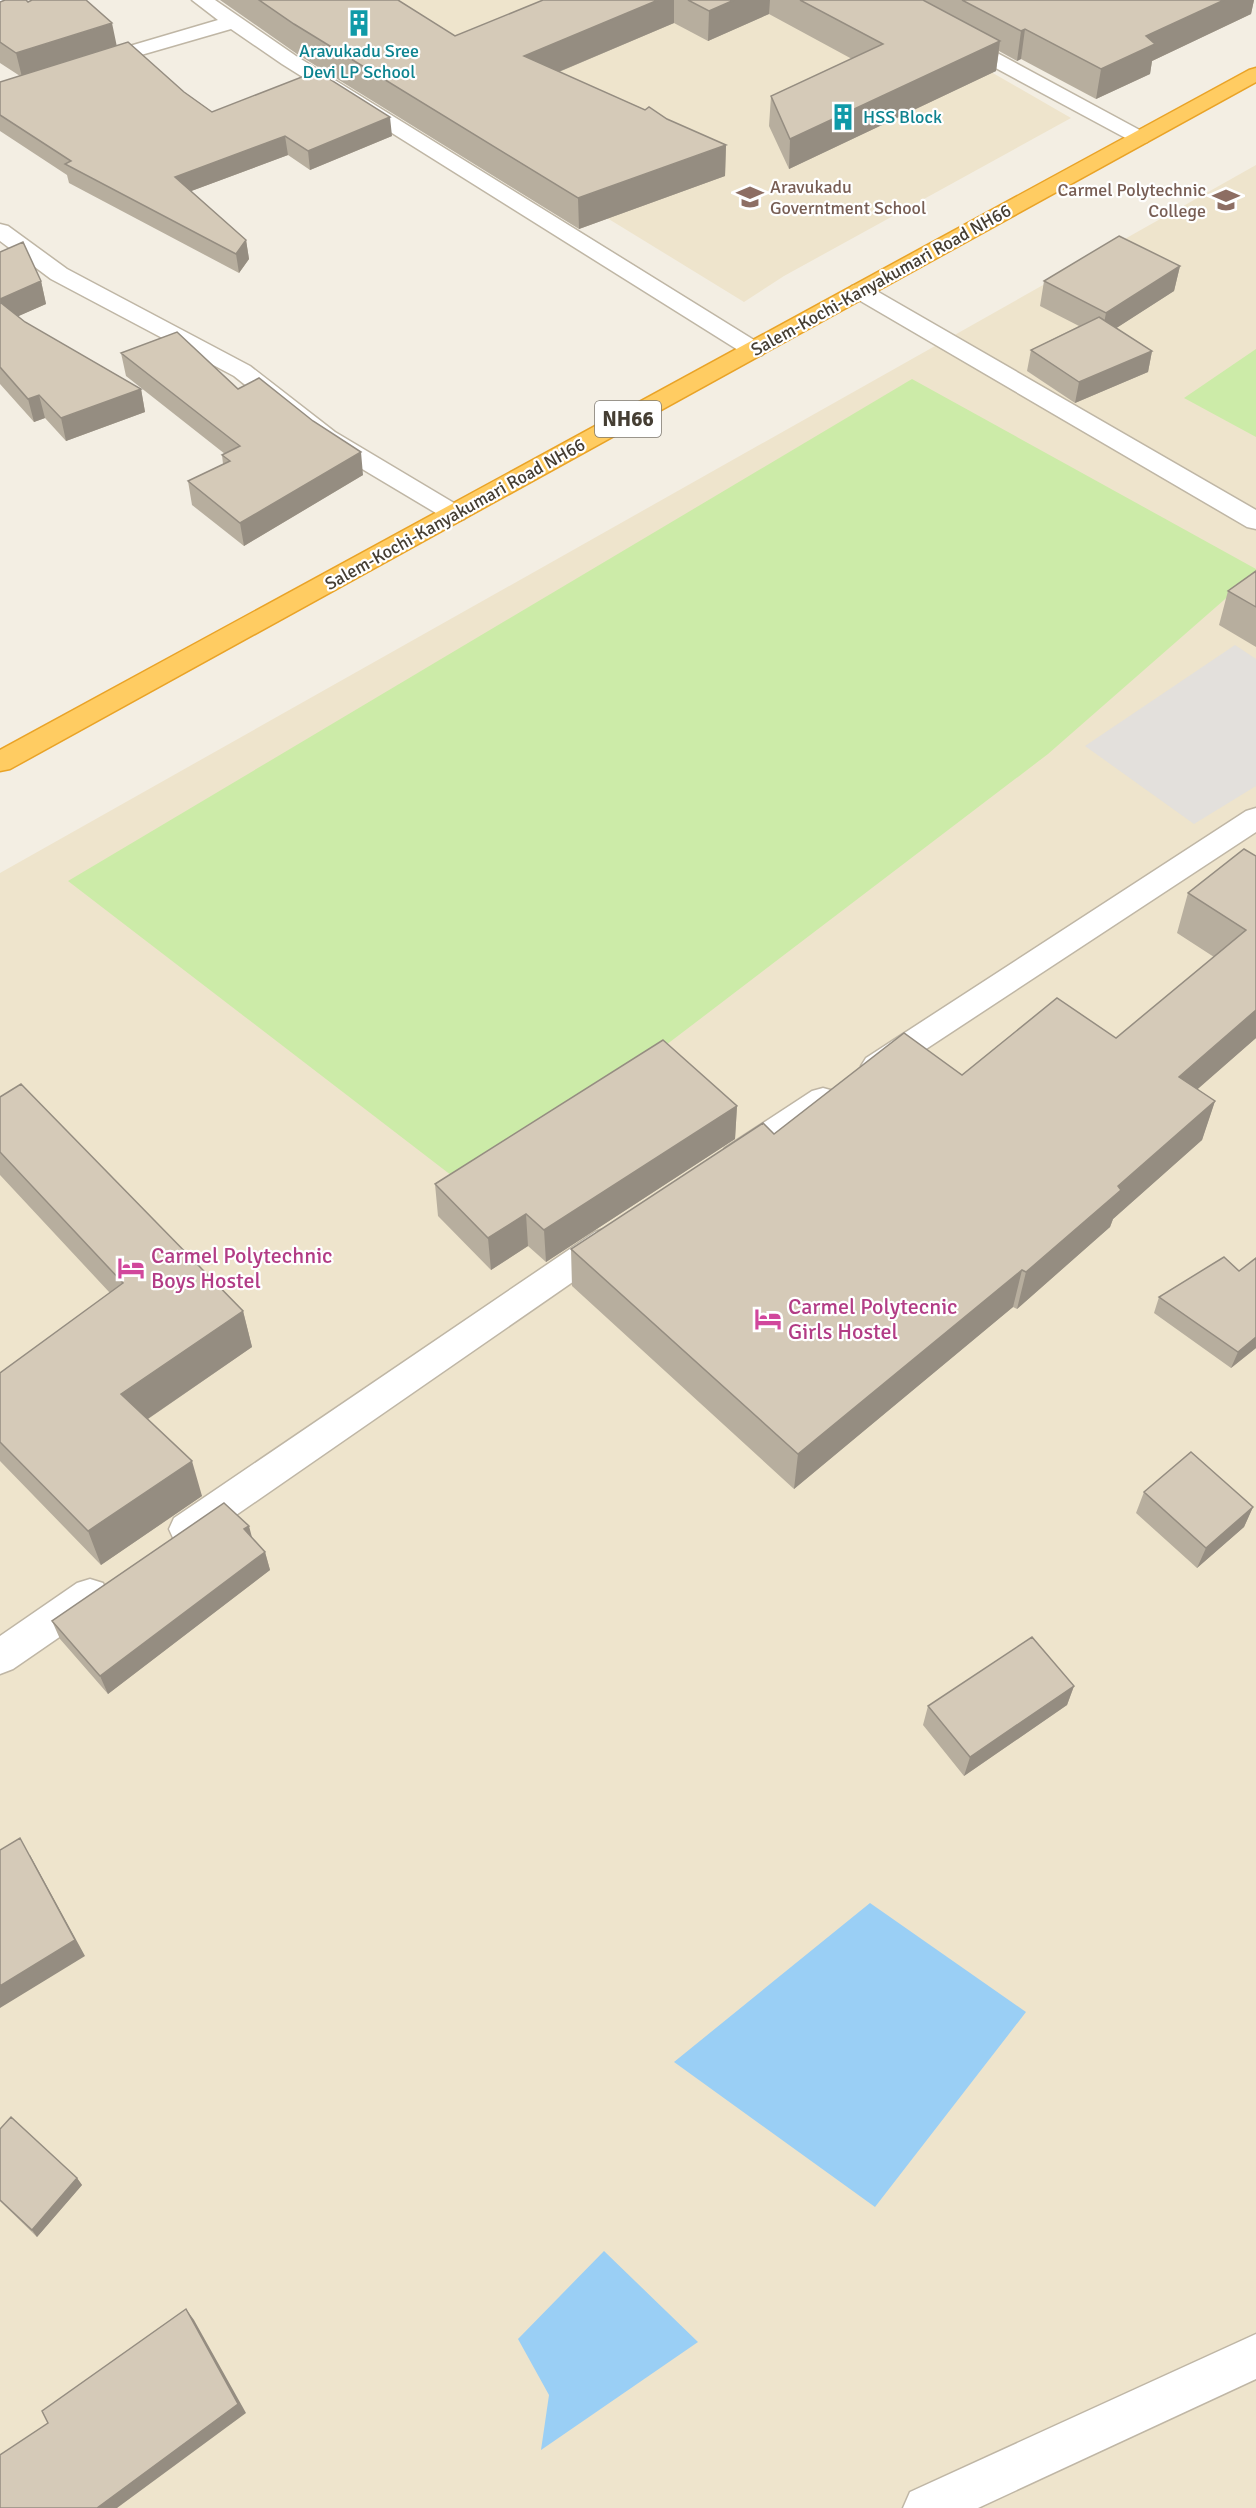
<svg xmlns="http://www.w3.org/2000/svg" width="1256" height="2508" viewBox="0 0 1256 2508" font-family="Signika,sans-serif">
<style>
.education{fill:#eee4cc}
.green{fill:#cceba8}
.parking{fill:#e3e0dc}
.water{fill:#9acff5}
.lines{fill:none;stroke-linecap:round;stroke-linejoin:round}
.minor-casing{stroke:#bfb6a5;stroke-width:3}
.highway-casing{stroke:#e9a327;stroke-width:3}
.minor{fill:#fff;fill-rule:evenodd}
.highway{fill:#ffcc62;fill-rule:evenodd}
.wall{fill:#b7ae9e}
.shaded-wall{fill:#958d81}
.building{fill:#d5cab8;stroke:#958d81;stroke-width:1.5}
.labels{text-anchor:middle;stroke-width:4.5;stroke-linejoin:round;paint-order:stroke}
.far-culture-label{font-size:18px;fill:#0d838f;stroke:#fff}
.far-education-label{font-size:18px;fill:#785e54;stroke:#fff;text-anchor:start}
.far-street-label{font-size:18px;fill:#453e33;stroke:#fff}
.shield{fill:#fff;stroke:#7d7870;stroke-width:1.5}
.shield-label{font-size:21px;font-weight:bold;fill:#453e33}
.hotel-label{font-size:22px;fill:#b23c85;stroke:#fff;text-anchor:start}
</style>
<rect width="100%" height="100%" fill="#f3eee3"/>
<path class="education" d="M 252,0 L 866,0 L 1071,118 L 784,276 L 744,302 Z
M 1256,165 L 1256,2508 L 0,2508 L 0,873 Z"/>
<path class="green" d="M 1256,349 L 1256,437 L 1184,398 Z
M 912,379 L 1256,569 L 1256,572 L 1048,754 L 473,1192 L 68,881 Z"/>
<path class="parking" d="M 1235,645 L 1256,659 L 1256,786 L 1194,824 L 1085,746 Z"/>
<path class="water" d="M 870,1903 L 1026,2012 L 875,2207 L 674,2062 Z
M 604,2251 L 698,2342 L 541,2450 L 549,2395 L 518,2339 Z"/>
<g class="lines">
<defs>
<path id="minor" d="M 0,0 L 12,0 L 9,4 L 0,7 Z
M 192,0 L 215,0 L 296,56 L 762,345 L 766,350 L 762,355 L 754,357 L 746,355 L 282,64 L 231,29 L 96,68 L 89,66 L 86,62 L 89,58 L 218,20 Z
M 874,0 L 899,0 L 1147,134 L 1151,138 L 1147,142 L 1140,144 L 1133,142 L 877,4 Z
M 0,224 L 8,226 L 67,269 L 250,366 L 335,432 L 464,509 L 468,514 L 464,519 L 455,522 L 446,519 L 317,442 L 234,376 L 51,279 L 0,241 Z
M 860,284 L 868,286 L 1256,510 L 1256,529 L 1247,527 L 852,296 L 849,291 L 852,286 Z
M 1256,808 L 1256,832 L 888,1074 L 877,1078 L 866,1074 L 861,1066 L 866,1058 L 1246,811 Z
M 823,1088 L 834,1091 L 839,1100 L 834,1109 L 747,1166 L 736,1170 L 725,1166 L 720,1157 L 725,1148 L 812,1091 Z
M 607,1228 L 619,1232 L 623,1241 L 619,1250 L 200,1540 L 187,1545 L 174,1540 L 169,1529 L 174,1518 L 595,1232 Z
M 90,1579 L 103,1583 L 108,1595 L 103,1607 L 13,1669 L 0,1674 L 0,1636 L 77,1583 Z
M 1256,2334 L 1256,2379 L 978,2508 L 903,2508 L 910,2492 Z"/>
<path id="highway" d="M 1256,68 L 1256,82 L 10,769 L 0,771 L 0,750 L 1249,70 Z"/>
</defs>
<use href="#minor" class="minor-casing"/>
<use href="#highway" class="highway-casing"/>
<use href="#minor" class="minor"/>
<use href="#highway" class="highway"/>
</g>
<path class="wall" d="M 220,0 L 398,0 L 455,36 L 543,0 L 1254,0 L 1251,14 L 1152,61 L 1150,74 L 1096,99 L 1021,59 L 1017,61 L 999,51 L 996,71 L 789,169 L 769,126 L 771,96 L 852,59 L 769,14 L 708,41 L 674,23 L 559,72 L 726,145 L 725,176 L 579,229 L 297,54 Z
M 0,2 L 116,45 L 184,92 L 212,112 L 392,136 L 310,170 L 288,155 L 191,191 L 246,240 L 249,259 L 239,273 L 69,183 L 67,175 L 0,131 L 0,82 L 20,76 L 0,63 Z
M 0,252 L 41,281 L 46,304 L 18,316 L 25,322 L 141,389 L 145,412 L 66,441 L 45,418 L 34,422 L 0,384 Z
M 1180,266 L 1174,291 L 1116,328 L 1152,351 L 1148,372 L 1075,403 L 1027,371 L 1031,350 L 1079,326 L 1040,306 L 1044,281 Z
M 121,353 L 238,389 L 363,475 L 244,546 L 192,505 L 188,481 L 223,464 L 222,455 L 225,454 L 126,376 Z
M 1256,571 L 1256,647 L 1219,625 L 1228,591 Z
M 1244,849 L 1256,1038 L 1197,1089 L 1215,1101 L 1202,1140 L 1113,1219 L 1110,1227 L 1017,1309 L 1013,1307 L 794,1489 L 572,1286 L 571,1249 L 774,1134 L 962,1075 L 1116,1038 L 1214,957 L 1177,933 L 1188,893 Z
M 0,1097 L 243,1311 L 252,1347 L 148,1419 L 202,1496 L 101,1565 L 0,1461 L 0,1373 L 110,1293 L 0,1175 Z
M 737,1106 L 735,1139 L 546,1262 L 528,1246 L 491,1270 L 438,1216 L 435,1184 Z
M 1159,1297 L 1256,1348 L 1231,1368 L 1154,1313 Z
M 1144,1492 L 1253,1507 L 1244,1527 L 1197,1568 L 1136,1513 Z
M 252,1538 L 265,1552 L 270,1570 L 108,1694 L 60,1639 L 52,1621 Z
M 1074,1686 L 1067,1705 L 964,1776 L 923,1725 L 928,1706 Z
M 0,2129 L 77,2178 L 82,2185 L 37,2237 L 0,2201 Z"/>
<path class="shaded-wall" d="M 658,0 L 674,0 L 674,23 L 525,86 L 524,56 Z
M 734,0 L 770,0 L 769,14 L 708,41 L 709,11 Z
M 1224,0 L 1254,0 L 1251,14 L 1152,61 L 1150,74 L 1096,99 L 1101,69 L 1146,36 Z
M 112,23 L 117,47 L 22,77 L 16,53 Z
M 1025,29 L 1021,59 L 1017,61 L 1021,31 Z
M 1000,41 L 996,71 L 789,169 L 790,139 Z
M 390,117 L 392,136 L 310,170 L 308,151 Z
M 285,136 L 288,155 L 178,196 L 175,177 Z
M 726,145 L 725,176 L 579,229 L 578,198 Z
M 246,240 L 249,259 L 239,273 L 236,254 Z
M 1180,266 L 1174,291 L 1101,338 L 1106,313 Z
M 41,281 L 46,304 L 3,323 L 0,310 L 0,299 Z
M 1152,351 L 1148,372 L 1075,403 L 1079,382 Z
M 141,389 L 145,412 L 66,441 L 61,418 Z
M 39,395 L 45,418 L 34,422 L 28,399 Z
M 361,452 L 363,475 L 244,546 L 240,523 Z
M 1256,1010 L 1256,1038 L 1167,1116 L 1179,1077 Z
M 1215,1101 L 1202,1140 L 1113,1219 L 1110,1227 L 1017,1309 L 1026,1272 L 1118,1186 Z
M 737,1106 L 735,1139 L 546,1262 L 544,1230 Z
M 526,1214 L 528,1246 L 491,1270 L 488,1238 Z
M 1022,1270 L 1013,1307 L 794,1489 L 798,1454 Z
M 243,1311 L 252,1347 L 133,1429 L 121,1394 Z
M 1256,1337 L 1256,1348 L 1231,1368 L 1238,1352 Z
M 192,1461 L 202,1496 L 101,1565 L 88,1531 Z
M 1253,1507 L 1244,1527 L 1197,1568 L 1206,1548 Z
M 249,1526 L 254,1545 L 244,1529 Z
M 265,1552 L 270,1570 L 108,1694 L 100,1676 Z
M 1074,1686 L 1067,1705 L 964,1776 L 970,1757 Z
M 30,1855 L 85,1956 L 0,2008 L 0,1986 Z
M 77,2178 L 82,2185 L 37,2237 L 32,2230 Z
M 186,2309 L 194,2320 L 246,2413 L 117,2508 L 97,2508 Z"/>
<path class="building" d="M 5,0 L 26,0 L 28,2 L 32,0 L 86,0 L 112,23 L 16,53 L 0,42 L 0,2 Z
M 259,0 L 398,0 L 455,36 L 543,0 L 658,0 L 524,56 L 645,110 L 649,107 L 667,119 L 726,145 L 578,198 L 294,24 Z
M 688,0 L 734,0 L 709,11 Z
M 800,0 L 923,0 L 1000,41 L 790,139 L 771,96 L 883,44 Z
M 962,0 L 1224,0 L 1146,36 L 1155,44 L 1101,69 L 1025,29 L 1021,31 Z
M 128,42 L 184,92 L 212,112 L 317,71 L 390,117 L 308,151 L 285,136 L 175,177 L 246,240 L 236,254 L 65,164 L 71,161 L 0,115 L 0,82 Z
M 1119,236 L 1180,266 L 1106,313 L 1044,281 Z
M 23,242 L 41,281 L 0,299 L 0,252 Z
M 0,302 L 25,322 L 141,389 L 61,418 L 39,395 L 28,399 L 0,367 Z
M 1099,317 L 1152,351 L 1079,382 L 1031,350 Z
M 177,332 L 238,389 L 259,378 L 313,421 L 361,452 L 240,523 L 188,481 L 230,461 L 222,455 L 240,446 L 121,353 Z
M 1256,571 L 1256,607 L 1228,591 Z
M 1244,849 L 1256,856 L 1256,1010 L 1179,1077 L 1215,1101 L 1118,1186 L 1121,1190 L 1026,1272 L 1022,1270 L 798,1454 L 571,1249 L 763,1123 L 774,1134 L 904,1033 L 962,1075 L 1057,998 L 1116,1038 L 1246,930 L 1188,893 Z
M 663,1040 L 737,1106 L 544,1230 L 526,1214 L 488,1238 L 435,1184 Z
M 21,1084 L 243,1311 L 121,1394 L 192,1461 L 88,1531 L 0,1442 L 0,1373 L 123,1283 L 0,1152 L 0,1097 Z
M 1224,1257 L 1239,1271 L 1256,1258 L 1256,1337 L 1238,1352 L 1159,1297 Z
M 1191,1452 L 1253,1507 L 1206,1548 L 1144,1492 Z
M 224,1503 L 249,1526 L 244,1529 L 265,1552 L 100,1676 L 52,1621 Z
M 1032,1637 L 1074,1686 L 970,1757 L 928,1706 Z
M 20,1838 L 75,1940 L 0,1986 L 0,1850 Z
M 11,2117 L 77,2178 L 32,2230 L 0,2200 L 0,2129 Z
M 186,2309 L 238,2404 L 97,2508 L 0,2508 L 0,2455 L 48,2423 L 42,2411 Z"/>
<defs>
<symbol id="building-bare" viewBox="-9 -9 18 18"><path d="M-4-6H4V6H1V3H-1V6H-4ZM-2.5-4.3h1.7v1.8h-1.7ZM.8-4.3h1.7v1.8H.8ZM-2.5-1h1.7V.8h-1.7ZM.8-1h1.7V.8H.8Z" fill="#0f9aa8" stroke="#fff" stroke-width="2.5" paint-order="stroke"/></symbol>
<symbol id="school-bare" viewBox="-9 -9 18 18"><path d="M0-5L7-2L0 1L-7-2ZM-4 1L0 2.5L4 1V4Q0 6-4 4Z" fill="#8d6e63" stroke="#fff" stroke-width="2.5" paint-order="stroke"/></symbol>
<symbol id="university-bare" viewBox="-9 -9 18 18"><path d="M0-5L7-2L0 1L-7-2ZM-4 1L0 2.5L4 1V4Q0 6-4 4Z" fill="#8d6e63" stroke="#fff" stroke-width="2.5" paint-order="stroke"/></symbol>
<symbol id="hotel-bare" viewBox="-9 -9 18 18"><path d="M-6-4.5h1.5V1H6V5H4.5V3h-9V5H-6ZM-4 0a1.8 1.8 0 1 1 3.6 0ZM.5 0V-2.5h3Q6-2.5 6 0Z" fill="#d1479c" stroke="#fff" stroke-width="2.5" paint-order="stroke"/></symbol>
</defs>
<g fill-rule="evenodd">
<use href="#building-bare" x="340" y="4" width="38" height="38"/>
<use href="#building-bare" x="824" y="98" width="38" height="38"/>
<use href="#school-bare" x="731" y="178" width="38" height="38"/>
<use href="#university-bare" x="1207" y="181" width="38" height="38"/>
<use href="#hotel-bare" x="112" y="1249" width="38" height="38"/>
<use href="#hotel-bare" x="749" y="1300" width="38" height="38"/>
</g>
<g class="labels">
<g class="far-culture-label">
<text x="359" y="57">Aravukadu Sree<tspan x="359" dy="21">Devi LP School</tspan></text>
<text x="863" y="123" text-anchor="start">HSS Block</text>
</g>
<g class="far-education-label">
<text x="770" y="193">Aravukadu<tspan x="770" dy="21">Governtment School</tspan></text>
<text x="1206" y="196" text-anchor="end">Carmel Polytechnic<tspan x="1206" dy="21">College</tspan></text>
</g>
<g class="far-street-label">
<text transform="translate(881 280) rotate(-29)" y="6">Salem-Kochi-Kanyakumari Road NH66</text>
<text transform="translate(455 514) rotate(-29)" y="6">Salem-Kochi-Kanyakumari Road NH66</text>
</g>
<rect class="shield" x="595" y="401" width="66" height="36" rx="4.5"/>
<g class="shield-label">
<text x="628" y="426">NH66</text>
</g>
<g class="hotel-label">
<text x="151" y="1263">Carmel Polytechnic<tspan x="151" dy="25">Boys Hostel</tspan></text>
<text x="788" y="1314">Carmel Polytecnic<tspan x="788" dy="25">Girls Hostel</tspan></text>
</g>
</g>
</svg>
